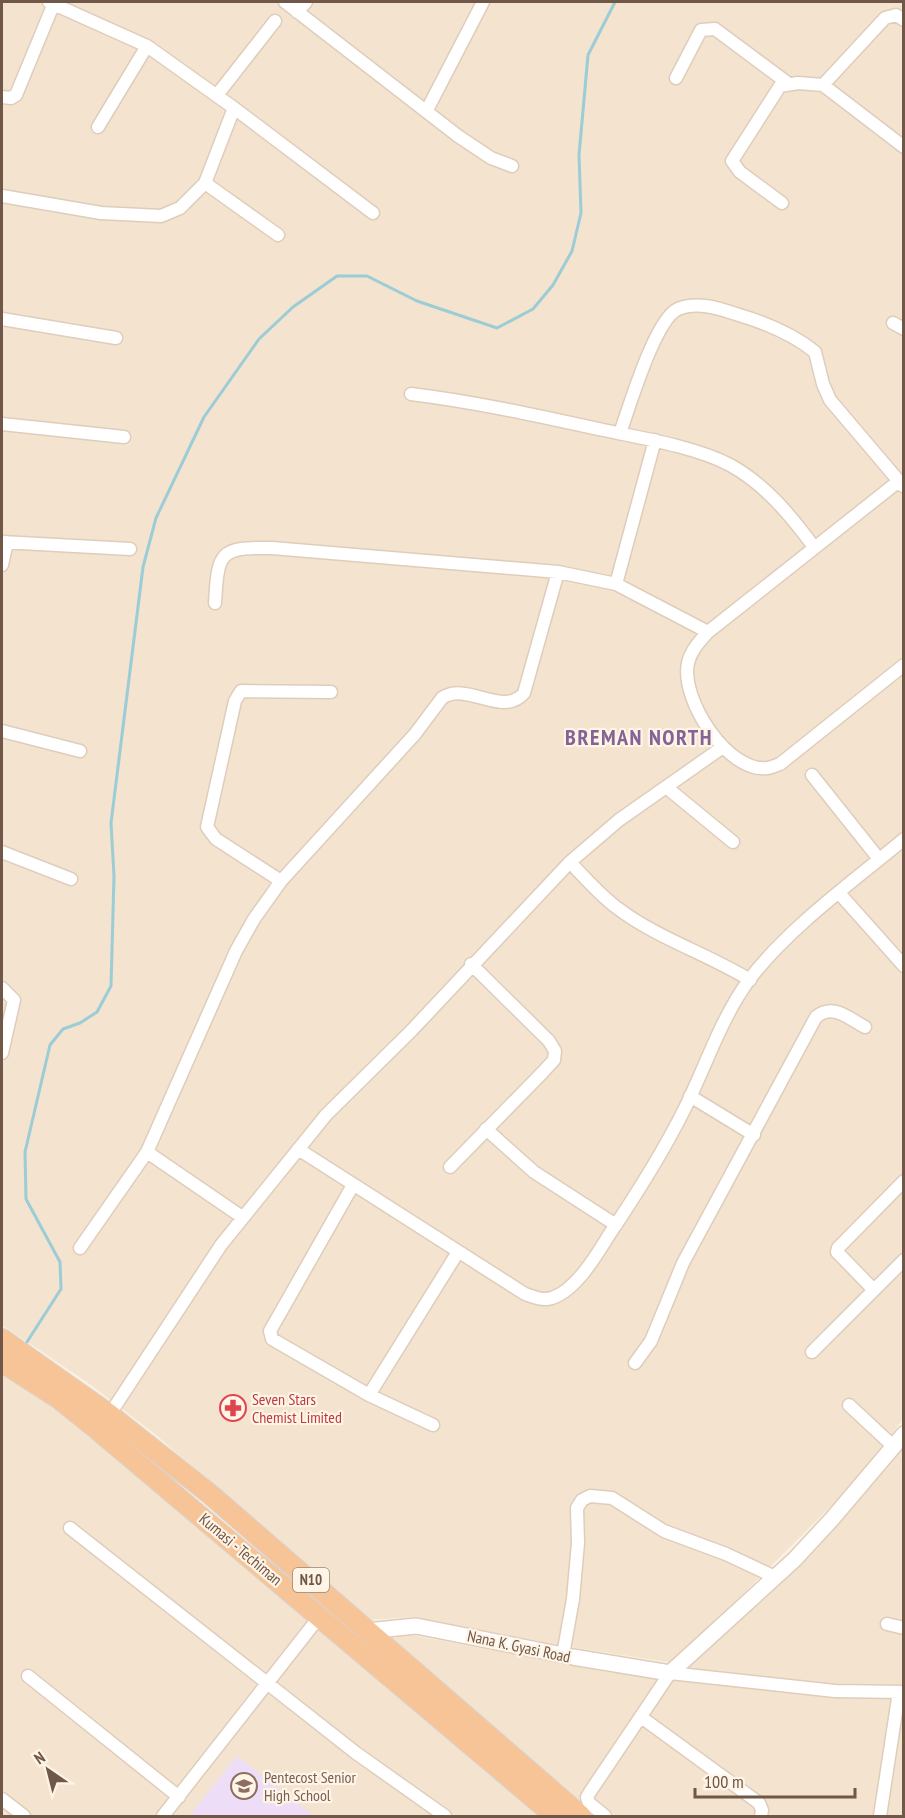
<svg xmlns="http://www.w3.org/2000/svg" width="905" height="1818" viewBox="0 0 905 1818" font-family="'PT Sans Narrow',sans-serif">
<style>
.residential{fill:#f3e3cf}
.education{fill:#eeddf7}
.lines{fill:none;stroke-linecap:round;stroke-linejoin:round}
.stream{stroke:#9cccd5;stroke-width:3}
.minor-casing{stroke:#dfcdbc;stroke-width:15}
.tertiary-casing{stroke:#dfcdbc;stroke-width:18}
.trunk-casing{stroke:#dad3cf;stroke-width:22}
.minor{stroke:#fff;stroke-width:12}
.tertiary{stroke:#fff;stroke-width:15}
.trunk{stroke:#f7c498;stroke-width:20}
.labels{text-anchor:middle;stroke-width:4.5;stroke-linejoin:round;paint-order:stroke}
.shield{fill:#fff5e6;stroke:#9c8677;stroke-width:1.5}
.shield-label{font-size:15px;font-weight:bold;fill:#715748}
.health-label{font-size:16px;fill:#be3a42;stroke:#fff5e6;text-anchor:start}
.street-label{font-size:16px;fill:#715748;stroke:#fff5e6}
.education-label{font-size:16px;fill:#785e54;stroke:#fff5e6;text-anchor:start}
.district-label{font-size:22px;font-weight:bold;letter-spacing:1.5px;fill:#856495;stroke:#fff5e6}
</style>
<rect width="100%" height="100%" fill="#fbf1e0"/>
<path class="residential" d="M 2,2 L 903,2 L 903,1419 L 859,1478 L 674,1663 L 564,1646 L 415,1617 L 367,1620 L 155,1434 L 87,1382 L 2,1325 Z
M 2,1369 L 75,1419 L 148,1479 L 200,1530 L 239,1559 L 539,1816 L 2,1816 Z
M 903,1443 L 903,1816 L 588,1816 L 383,1638 L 411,1635 L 607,1672 L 673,1678 L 873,1484 Z"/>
<path class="education" d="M 237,1756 L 314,1816 L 189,1816 Z"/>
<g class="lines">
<path class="stream" d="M 25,1345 L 61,1289 L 60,1262 L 26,1199 L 25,1152 L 50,1045 L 63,1029 L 80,1023 L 97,1012 L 111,986 L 114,876 L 111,823 L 143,567 L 156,518 L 204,417 L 259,339 L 293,307 L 337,276 L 367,276 L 417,301 L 497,328 L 533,309 L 553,285 L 572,251 L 581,213 L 579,155 L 588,55 L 615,2"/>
<defs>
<path id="minor" d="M 285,2 L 458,136 L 491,158 L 512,166
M 297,12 L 306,2
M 676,78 L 701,30 L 715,29 L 789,84
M 823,85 L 885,18 L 896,15 L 904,20
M 217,95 L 275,21
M 2,97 L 11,98 L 16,95 L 54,3
M 234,108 L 373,213
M 427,110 L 483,2
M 98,127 L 147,46
M 205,183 L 278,235
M 2,196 L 101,213 L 161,216 L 180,208 L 205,183 L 234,108 L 147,46 L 49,2
M 782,203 L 740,172 L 732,161 L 780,86 L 798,83 L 823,85 L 904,147
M 2,319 L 116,338
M 893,323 L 904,329
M 411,394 C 476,402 539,416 603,430 C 642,438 696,447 730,465 C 765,484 791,516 814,547
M 2,424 L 124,437
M 620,433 C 629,408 655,319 678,309 C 696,301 718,308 736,314 C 763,322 793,334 815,352 L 823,384 L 830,400 L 903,486
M 899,481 L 708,632 C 700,641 691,650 688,663 C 680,699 728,773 767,768 C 771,768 776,765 780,764 L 904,665
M 2,542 L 130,549
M 2,565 L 7,542
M 616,584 L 655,440
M 215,603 C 218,552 219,547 272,548 L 558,572 L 616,584 L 708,632
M 2,731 L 80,751
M 812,775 L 879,859
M 666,787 L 733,842
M 2,852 L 71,879
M 570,862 C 585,878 599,894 616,907 C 656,938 706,953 750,980
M 281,881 L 216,839 L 207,827 L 235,701 L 241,691 L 331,692
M 839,893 L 904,966
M 2,988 L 14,1000 L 2,1053
M 690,1096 L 754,1135
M 486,1129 L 534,1172 L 616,1225
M 298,1149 L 525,1294 C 534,1297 542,1301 552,1298 C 576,1290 596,1256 609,1235 C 636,1195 662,1154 684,1110 C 705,1068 721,1018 749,980 C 788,928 854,881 904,839
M 450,1167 L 542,1073 L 554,1060 L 555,1051 L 549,1041 L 471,964
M 353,1185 L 270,1331 L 272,1339 L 369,1395 L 433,1425
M 242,1217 L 147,1152 L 236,951 L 254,919 L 281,881 L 415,734 L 442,698 C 467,681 503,718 524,693 L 558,572
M 80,1248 L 147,1152
M 872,1288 L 837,1252 L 838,1248 L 904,1181
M 812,1352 L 904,1260
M 635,1363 L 651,1341 L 683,1263 L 816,1017 C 833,1003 848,1018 865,1027
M 369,1395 L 458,1252
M 849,1405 L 893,1446
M 106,1420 L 221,1245 L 326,1115 L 412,1030 L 570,862 L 619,820 L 723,747
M 70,1528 L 356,1753 L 445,1816
M 887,1624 L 904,1628
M 563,1655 L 573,1599 L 578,1543 L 577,1508 L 582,1500 L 590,1496 L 612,1498 L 664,1531 L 726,1554 L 775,1577
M 28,1676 L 179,1797
M 641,1717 L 759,1803 L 762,1810 L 761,1816
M 2,1799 L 24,1816
M 163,1816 L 320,1616
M 605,1816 L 589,1803 L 587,1797 L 590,1792 L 670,1673 L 835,1691 L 904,1692
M 880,1816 L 899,1692"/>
<path id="tertiary" d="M 367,1631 L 416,1626 L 573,1657 L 670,1673 L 795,1559 L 832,1519 L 904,1434"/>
<path id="trunk" d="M 2,1339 L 110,1415 L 211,1495 L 581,1816
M 2,1362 L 58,1398 L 98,1430 L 555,1816"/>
</defs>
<use href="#minor" class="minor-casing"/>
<use href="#tertiary" class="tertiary-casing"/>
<use href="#trunk" class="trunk-casing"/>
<use href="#minor" class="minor"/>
<use href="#tertiary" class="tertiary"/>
<use href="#trunk" class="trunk"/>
</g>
<defs>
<symbol id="pharmacy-ring" viewBox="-11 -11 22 22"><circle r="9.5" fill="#fff5e6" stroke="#e0444e" stroke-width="1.5"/><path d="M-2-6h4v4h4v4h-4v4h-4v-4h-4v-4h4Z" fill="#e0444e"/></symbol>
<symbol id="school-ring" viewBox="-11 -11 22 22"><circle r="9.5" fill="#fff5e6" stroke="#8d6e63" stroke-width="1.5"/><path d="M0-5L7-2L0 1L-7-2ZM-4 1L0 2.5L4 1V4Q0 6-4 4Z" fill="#8d6e63"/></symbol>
</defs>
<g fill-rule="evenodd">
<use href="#pharmacy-ring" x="218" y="1393" width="30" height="30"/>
<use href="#school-ring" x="229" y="1771" width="30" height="30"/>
</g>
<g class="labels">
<rect class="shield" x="293" y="1568" width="36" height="24" rx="4.5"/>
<g class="shield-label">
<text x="311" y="1585">N10</text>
</g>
<g class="health-label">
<text x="252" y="1405">Seven Stars<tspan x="252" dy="18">Chemist Limited</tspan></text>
</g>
<g class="street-label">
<text transform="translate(241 1549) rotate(40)" y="6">Kumasi - Techiman</text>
<text transform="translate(519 1646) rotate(12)" y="6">Nana K. Gyasi Road</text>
</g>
<g class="education-label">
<text x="264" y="1783">Pentecost Senior<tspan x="264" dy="18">High School</tspan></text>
</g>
<g class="district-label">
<text x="639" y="745">BREMAN NORTH</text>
</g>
</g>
<rect width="905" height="1818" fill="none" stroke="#715748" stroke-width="6"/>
<g transform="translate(48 1770) rotate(325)" stroke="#fff5e6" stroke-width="4.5" paint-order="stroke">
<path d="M0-4.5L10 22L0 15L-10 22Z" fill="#715748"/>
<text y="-9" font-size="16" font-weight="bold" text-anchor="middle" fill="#715748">N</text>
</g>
<path d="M695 1788v9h160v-9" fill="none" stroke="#715748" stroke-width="3"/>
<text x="704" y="1788" font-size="18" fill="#715748" stroke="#fff5e6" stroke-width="4.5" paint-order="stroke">100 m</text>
</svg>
